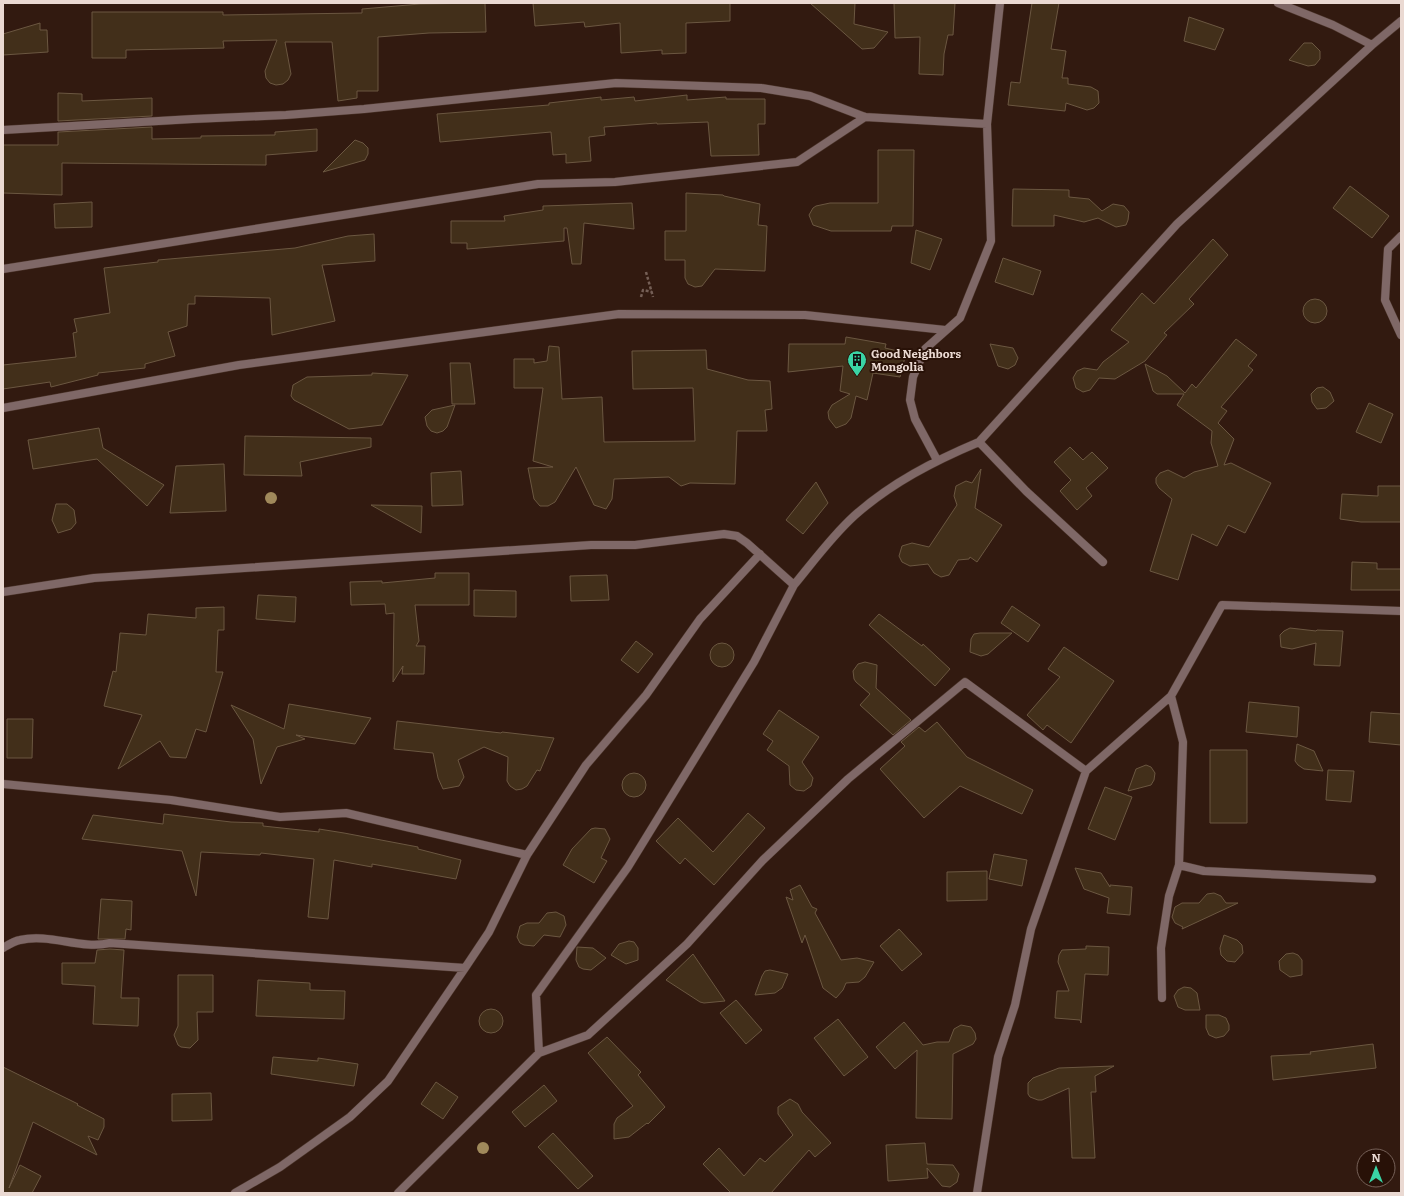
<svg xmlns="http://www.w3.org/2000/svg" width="1404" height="1196" viewBox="0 0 1404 1196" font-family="Literata,serif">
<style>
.building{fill:#422f1a;stroke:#6b5741}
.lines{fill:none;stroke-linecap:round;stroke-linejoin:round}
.minor-casing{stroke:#4c352b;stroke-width:9}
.path{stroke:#755f56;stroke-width:2.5;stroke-dasharray:3 2;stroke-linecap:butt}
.minor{stroke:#7f6867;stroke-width:8}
.tree{fill:#a0895b}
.labels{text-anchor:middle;stroke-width:4;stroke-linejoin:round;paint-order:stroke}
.poi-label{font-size:11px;font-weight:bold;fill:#ead9d2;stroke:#281107;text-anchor:start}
</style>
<rect width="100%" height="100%" fill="#321a10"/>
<path class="building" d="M 485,3 L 486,32 L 429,33 L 378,37 L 378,91 L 357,91 L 357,98 L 338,101 L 332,42 L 285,42 L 291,74 L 288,80 L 283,84 L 276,85 L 270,83 L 266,78 L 265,71 L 277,40 L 223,41 L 224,48 L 126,50 L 126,58 L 92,58 L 92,12 L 223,12 L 223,15 L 362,13 L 362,9 L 420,4 Z
M 533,3 L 730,3 L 730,21 L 686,23 L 686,53 L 662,54 L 662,50 L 621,53 L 620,23 L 585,27 L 584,22 L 535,26 Z
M 810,3 L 855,3 L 854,24 L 888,32 L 874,48 L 862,49 Z
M 894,3 L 955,3 L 953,35 L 948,35 L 944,54 L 943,75 L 919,74 L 920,37 L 895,38 Z
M 1032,3 L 1059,3 L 1051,49 L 1066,51 L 1062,78 L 1068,78 L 1068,84 L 1091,87 L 1098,91 L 1099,103 L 1094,108 L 1087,110 L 1066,103 L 1065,111 L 1008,105 L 1011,82 L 1020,83 Z
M 1189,17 L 1224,29 L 1215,50 L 1184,41 Z
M 40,23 L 40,30 L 47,30 L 48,52 L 3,55 L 3,34 Z
M 1304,43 L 1312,43 L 1320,51 L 1320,59 L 1315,65 L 1308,66 L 1289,60 Z
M 58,93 L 82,94 L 82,101 L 152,98 L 152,116 L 58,121 Z
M 687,95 L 687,100 L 726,97 L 726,99 L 765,99 L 765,124 L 758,124 L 759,155 L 711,156 L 708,122 L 657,124 L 657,123 L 604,127 L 605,135 L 589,137 L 591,161 L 566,163 L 566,154 L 553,155 L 551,132 L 440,142 L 437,114 L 549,105 L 549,103 L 601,97 L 601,100 L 634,97 L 635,101 Z
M 152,127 L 152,139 L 201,138 L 201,136 L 275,135 L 275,132 L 317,129 L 317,151 L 266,155 L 266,165 L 62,163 L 62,195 L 3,193 L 3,145 L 58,145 L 58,132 Z
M 355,140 L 363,143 L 368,148 L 368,154 L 365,160 L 323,172 Z
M 878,150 L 914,150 L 913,226 L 892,226 L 891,231 L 831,231 L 813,225 L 809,215 L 813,208 L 816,206 L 830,203 L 878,203 Z
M 1350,186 L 1389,216 L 1372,238 L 1333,208 Z
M 1013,189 L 1069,190 L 1069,197 L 1089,199 L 1102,211 L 1113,204 L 1124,206 L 1129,212 L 1128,220 L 1126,225 L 1116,227 L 1098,218 L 1084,222 L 1054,215 L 1054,226 L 1012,226 Z
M 686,193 L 723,195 L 724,196 L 760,204 L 758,225 L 767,226 L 765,271 L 715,269 L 702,286 L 695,287 L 688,284 L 685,278 L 685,260 L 665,260 L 665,231 L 686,231 Z
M 92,202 L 92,227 L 55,228 L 54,204 Z
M 632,203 L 634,229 L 584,223 L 581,264 L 572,264 L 567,228 L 564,228 L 564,241 L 467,249 L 467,243 L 451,243 L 451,221 L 505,221 L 504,216 L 543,210 L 543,206 Z
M 916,230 L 942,239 L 930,270 L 911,263 Z
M 374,234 L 375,261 L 322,265 L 335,321 L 272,335 L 270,298 L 195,296 L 195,304 L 188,304 L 187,326 L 168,332 L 175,356 L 145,364 L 145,368 L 98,373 L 98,375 L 51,387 L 50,382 L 3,389 L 3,365 L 76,357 L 73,333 L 77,332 L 74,319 L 110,313 L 104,268 L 158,262 L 158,260 L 295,248 L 348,236 Z
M 1213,239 L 1228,255 L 1189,299 L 1194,304 L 1164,333 L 1167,335 L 1145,361 L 1115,379 L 1099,378 L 1090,390 L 1083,392 L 1076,388 L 1073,378 L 1077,371 L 1084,368 L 1097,370 L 1103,362 L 1129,342 L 1111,330 L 1142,293 L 1154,304 Z
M 1003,258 L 1041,271 L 1033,295 L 995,282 Z
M1303 311a12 12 0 1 1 24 0a12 12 0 1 1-24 0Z
M 846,337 L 886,344 L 885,348 L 906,353 L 900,377 L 873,373 L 867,400 L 856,396 L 851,418 L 846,424 L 836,428 L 829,419 L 828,412 L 832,405 L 850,394 L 840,391 L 843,366 L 788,372 L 789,344 L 845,344 Z
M 1236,339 L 1257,355 L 1248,366 L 1253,370 L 1221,407 L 1227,411 L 1218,423 L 1234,439 L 1224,465 L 1231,463 L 1271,483 L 1245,533 L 1228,525 L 1217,546 L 1192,534 L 1178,580 L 1150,571 L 1172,499 L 1159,488 L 1156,483 L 1156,478 L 1160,473 L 1168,470 L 1184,478 L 1194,472 L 1218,466 L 1211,443 L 1212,431 L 1177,405 L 1184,394 L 1157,394 L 1153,391 L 1145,364 L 1167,376 L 1185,393 L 1192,384 L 1196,388 Z
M 990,344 L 1013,348 L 1018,358 L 1015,365 L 1008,369 L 998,366 Z
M 549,346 L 559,347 L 562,399 L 602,397 L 604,442 L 695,441 L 693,388 L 633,389 L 632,351 L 706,350 L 707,369 L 748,380 L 770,381 L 772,409 L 765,410 L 767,431 L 737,431 L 735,484 L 690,483 L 681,486 L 669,477 L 614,479 L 612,499 L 606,509 L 594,505 L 576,467 L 555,502 L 548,506 L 540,506 L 534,499 L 528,468 L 553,467 L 533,461 L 543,388 L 514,388 L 514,359 L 534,359 L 534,363 L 547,361 Z
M 450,363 L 470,363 L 475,404 L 452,404 Z
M 372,373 L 408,375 L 382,425 L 349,429 L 294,400 L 291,396 L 293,385 L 307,377 L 372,375 Z
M 1323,387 L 1330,392 L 1334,401 L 1326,408 L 1317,409 L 1312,402 L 1311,394 L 1317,388 Z
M 1369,403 L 1393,414 L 1381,443 L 1356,432 Z
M 455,405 L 447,427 L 443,431 L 437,433 L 431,431 L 427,426 L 425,417 L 432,410 Z
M 99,428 L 103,448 L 164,485 L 147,506 L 97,459 L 33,469 L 28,440 Z
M 245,436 L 371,438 L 371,447 L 300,462 L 302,476 L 244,475 Z
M 1070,447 L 1083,460 L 1092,452 L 1108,468 L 1086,488 L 1092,496 L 1077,510 L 1060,491 L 1071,480 L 1054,462 Z
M 224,464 L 226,511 L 170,513 L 176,466 Z
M 981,469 L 975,508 L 1002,525 L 977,562 L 970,557 L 969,559 L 958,560 L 949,575 L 941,577 L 934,573 L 928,564 L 910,566 L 902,562 L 899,556 L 902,546 L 912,543 L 929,547 L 957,505 L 954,496 L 956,486 L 966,481 L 972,483 Z
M 461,471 L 463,505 L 432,506 L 431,473 Z
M 816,482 L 828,503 L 803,534 L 786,520 Z
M 1378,486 L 1401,486 L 1401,522 L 1361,522 L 1340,519 L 1342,494 L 1378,496 Z
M 56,504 L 67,504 L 74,510 L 76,523 L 71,529 L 58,533 L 52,520 Z
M 371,505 L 422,506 L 421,533 Z
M 1352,562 L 1377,563 L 1377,569 L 1401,569 L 1401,590 L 1351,590 Z
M 435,573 L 469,573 L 469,605 L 415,605 L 419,641 L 416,646 L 425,646 L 424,674 L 402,674 L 403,666 L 393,682 L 394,613 L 386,614 L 385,604 L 351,605 L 350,582 L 382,581 L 382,583 L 435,578 Z
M 607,575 L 609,600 L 571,601 L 570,576 Z
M 474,590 L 516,591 L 516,617 L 474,616 Z
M 258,595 L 296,597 L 295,622 L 256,619 Z
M 1012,606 L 1040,625 L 1028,642 L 1001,623 Z
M 224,607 L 224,630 L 218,630 L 216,672 L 223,672 L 206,732 L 196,729 L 186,758 L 170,757 L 160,741 L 118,769 L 142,715 L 104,706 L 113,671 L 116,672 L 120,633 L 146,635 L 148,614 L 196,618 L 196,608 Z
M 879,614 L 922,646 L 923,644 L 950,669 L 935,686 L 869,625 Z
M 1290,628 L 1316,631 L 1317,630 L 1343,631 L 1340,666 L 1314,665 L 1316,643 L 1292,649 L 1281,647 L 1280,635 L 1284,631 Z
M 980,633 L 1012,633 L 988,654 L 981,656 L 970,652 L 971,639 L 974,634 Z
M 636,641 L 653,654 L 638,673 L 621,660 Z
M710 655a12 12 0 1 1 24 0a12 12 0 1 1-24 0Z
M 1064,647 L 1114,681 L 1071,743 L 1047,725 L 1043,730 L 1027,715 L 1060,677 L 1048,669 Z
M 865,662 L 877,665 L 876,688 L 911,720 L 893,735 L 860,705 L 870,694 L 856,682 L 854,679 L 853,671 L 858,664 Z
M 1249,702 L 1299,707 L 1297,737 L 1246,732 Z
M 289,704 L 371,718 L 355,744 L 296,735 L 305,739 L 277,747 L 261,784 L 253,739 L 231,705 L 284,729 Z
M 779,710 L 819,737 L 802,762 L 813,778 L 811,786 L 804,791 L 796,790 L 790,785 L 789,766 L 767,750 L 773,741 L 763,734 Z
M 1371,712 L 1401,714 L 1401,745 L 1369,742 Z
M 7,719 L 33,719 L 32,758 L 7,758 Z
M 397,721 L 501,733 L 502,732 L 554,738 L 540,771 L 537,770 L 527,786 L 522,789 L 516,790 L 510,786 L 507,781 L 508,757 L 484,747 L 458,760 L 464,777 L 459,786 L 443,789 L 438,778 L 433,753 L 394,749 Z
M 937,722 L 967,757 L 1033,790 L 1022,814 L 960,786 L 924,818 L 880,769 L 905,746 L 901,742 L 919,727 L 925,732 Z
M 1297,744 L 1314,751 L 1323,771 L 1304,769 L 1298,765 L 1295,761 Z
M 1210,750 L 1247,750 L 1247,823 L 1210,823 Z
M 1146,765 L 1151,767 L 1155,773 L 1154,780 L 1151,785 L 1128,791 L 1136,769 Z
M 1328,770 L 1354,771 L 1351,802 L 1326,800 Z
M622 785a12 12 0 1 1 24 0a12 12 0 1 1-24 0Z
M 1105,787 L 1132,797 L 1115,840 L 1088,829 Z
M 748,813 L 765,828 L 714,885 L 685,858 L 680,864 L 656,841 L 678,818 L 713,852 Z
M 164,814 L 231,822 L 263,823 L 263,826 L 319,832 L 319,829 L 344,833 L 418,847 L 418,849 L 461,860 L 456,879 L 372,864 L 372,867 L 334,860 L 328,919 L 308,917 L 314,859 L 261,853 L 260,855 L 201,852 L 196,896 L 182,851 L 82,839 L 93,815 L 163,824 Z
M 595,828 L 605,829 L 610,839 L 601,858 L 607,861 L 594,883 L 563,865 L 572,849 L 591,829 Z
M 994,854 L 1027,860 L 1022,886 L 989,879 Z
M 1075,868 L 1101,873 L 1110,887 L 1110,885 L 1132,887 L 1130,915 L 1107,913 L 1109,898 L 1084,889 Z
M 987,871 L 987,900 L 947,901 L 947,872 Z
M 800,885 L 812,907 L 817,909 L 815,913 L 841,960 L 857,958 L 874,962 L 865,977 L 859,982 L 846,983 L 843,990 L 836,998 L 823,988 L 805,935 L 802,943 L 786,897 L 793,900 L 790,890 Z
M 1214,893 L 1221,896 L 1226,903 L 1238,903 L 1182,929 L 1183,927 L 1175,923 L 1172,917 L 1175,907 L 1182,903 L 1199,903 L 1207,894 Z
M 101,899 L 132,901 L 131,930 L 126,929 L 125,939 L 98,939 Z
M 556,912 L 564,916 L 566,925 L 560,937 L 544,935 L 534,946 L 524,945 L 520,943 L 517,937 L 520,926 L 527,923 L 539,923 L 547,913 Z
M 899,929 L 922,954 L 902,971 L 880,946 Z
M 1224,935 L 1237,940 L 1242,945 L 1243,953 L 1235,962 L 1227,961 L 1221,955 L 1220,948 Z
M 629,941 L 634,942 L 638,948 L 638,960 L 626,964 L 611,955 L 619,944 Z
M 1086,946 L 1109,947 L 1108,975 L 1085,974 L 1081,1023 L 1080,1020 L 1055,1018 L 1057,991 L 1069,991 L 1058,962 L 1059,955 L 1062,950 L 1086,949 Z
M 577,947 L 593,948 L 606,958 L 591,970 L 583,969 L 579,967 L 576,960 Z
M 110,949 L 124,950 L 121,998 L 139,998 L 138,1026 L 93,1024 L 95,986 L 62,984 L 62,963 L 95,963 L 97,950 Z
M 1293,953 L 1298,955 L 1302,960 L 1302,975 L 1290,977 L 1280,970 L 1279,961 L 1286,954 Z
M 693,954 L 725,1001 L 704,1003 L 700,1002 L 666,980 Z
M 770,970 L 788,974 L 782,988 L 775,993 L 755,995 L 762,976 L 765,971 Z
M 178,975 L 213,975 L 213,1012 L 197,1012 L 198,1040 L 190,1048 L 181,1047 L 178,1045 L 174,1035 L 178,1026 Z
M 258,980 L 310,983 L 310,990 L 345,991 L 344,1019 L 256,1016 Z
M 1184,987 L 1191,988 L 1197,993 L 1200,1010 L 1185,1010 L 1178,1007 L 1174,996 L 1178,990 Z
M 736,1000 L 762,1030 L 746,1044 L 720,1013 Z
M479 1021a12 12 0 1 1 24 0a12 12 0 1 1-24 0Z
M 1206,1015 L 1219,1015 L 1226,1018 L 1229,1025 L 1229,1030 L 1224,1036 L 1216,1038 L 1209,1035 L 1206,1028 Z
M 838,1019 L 868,1057 L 844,1076 L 814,1038 Z
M 904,1022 L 923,1045 L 937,1042 L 949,1042 L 954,1029 L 961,1025 L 971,1027 L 975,1033 L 976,1039 L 973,1044 L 953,1054 L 952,1119 L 916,1118 L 917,1050 L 895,1069 L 876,1047 Z
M 607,1037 L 641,1072 L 638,1075 L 665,1107 L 648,1124 L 647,1123 L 629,1137 L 614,1139 L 614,1124 L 617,1118 L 633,1106 L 588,1053 Z
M 1373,1044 L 1376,1068 L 1273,1080 L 1271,1056 L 1311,1054 L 1310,1052 Z
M 273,1057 L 318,1061 L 318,1058 L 358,1064 L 354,1086 L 271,1074 Z
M 1114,1066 L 1095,1076 L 1096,1092 L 1091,1092 L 1095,1158 L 1072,1158 L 1069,1088 L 1042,1100 L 1038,1100 L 1030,1097 L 1028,1094 L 1028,1083 L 1033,1078 L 1059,1068 Z
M 3,1067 L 78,1104 L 77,1105 L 104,1119 L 104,1127 L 98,1140 L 88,1136 L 97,1155 L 33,1122 L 9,1188 L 20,1165 L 41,1176 L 32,1193 L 3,1193 Z
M 436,1082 L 458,1097 L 443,1119 L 421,1104 Z
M 544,1085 L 557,1101 L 525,1127 L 512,1112 Z
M 211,1093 L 212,1120 L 172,1121 L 172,1094 Z
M 790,1099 L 798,1104 L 802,1112 L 831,1143 L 815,1157 L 809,1150 L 771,1193 L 729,1193 L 730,1192 L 703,1164 L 719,1148 L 744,1176 L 760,1158 L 765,1162 L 793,1135 L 778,1114 L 778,1107 Z
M 553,1133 L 593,1176 L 578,1189 L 538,1147 Z
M 925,1143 L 927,1164 L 953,1165 L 959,1174 L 957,1182 L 950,1187 L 942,1186 L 927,1168 L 928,1178 L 888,1181 L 886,1145 Z"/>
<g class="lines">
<defs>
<path id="minor" d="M 1278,3 L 1333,25 L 1372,45
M 3,130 L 193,119 L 286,115 L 364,109 L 616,83 L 761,88 L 810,96 L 865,117 L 987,124
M 1401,236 L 1388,249 L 1385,300 L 1401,335
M 3,269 L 538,184 L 615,182 L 797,162 L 865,117
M 3,408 L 239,365 L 619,314 L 805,315 L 945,330
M 979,442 L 1026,491 L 1103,562
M 937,460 L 915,419 L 910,400 L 913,377 L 925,349 L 960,318 L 991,241 L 987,124 L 1000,3
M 794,585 C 813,562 832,536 854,516 C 891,483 934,461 979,442 L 1177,224 L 1372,45 L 1401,21
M 3,592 L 94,578 L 591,545 L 635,545 L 724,534 L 737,536 L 747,543 L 794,585 L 754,662 L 628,867 L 536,995 L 539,1053 L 398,1193
M 1171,696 L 1183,742 L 1179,865 L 1204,871 L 1372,879
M 3,784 L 171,800 L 280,817 L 346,813 L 527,855
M 3,948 C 8,945 14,941 20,940 C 50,933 81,950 110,943 L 465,968 L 489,932 L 527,855 L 586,765 L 646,695 L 700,619 L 760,554
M 1162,998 L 1161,948 L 1169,896 L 1179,865
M 539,1053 L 588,1035 L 687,944 L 763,860 L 848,779 L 965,682 L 1086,771
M 235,1193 L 280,1167 L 350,1117 L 388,1081 L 465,968
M 977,1193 L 998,1057 L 1015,1005 L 1031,929 L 1086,771 L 1171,696 L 1222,605 L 1401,611"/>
</defs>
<use href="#minor" class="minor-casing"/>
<path class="path" d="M 646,272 L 653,297
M 641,297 L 643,290 L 652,292"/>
<use href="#minor" class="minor"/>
</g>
<g class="tree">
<circle cx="271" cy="498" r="6"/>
<circle cx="483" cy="1148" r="6"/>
</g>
<defs>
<symbol id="building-pin" viewBox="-11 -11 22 30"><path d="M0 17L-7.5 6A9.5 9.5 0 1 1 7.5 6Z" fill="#3ad4a5" stroke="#281107"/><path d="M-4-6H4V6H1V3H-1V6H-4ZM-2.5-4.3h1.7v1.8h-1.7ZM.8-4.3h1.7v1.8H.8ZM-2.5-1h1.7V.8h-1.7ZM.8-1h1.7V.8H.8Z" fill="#111"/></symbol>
</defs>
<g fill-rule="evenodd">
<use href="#building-pin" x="846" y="349" width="22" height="30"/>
</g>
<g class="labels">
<g class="poi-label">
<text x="871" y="358">Good Neighbors<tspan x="871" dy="13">Mongolia</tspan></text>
</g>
</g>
<rect width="1404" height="1196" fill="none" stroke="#ead9d2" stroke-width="8"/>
<g transform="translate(1376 1168)"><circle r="19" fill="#281107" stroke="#766158"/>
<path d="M0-3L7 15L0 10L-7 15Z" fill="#3ad4a5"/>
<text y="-6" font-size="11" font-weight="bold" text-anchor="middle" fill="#ead9d2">N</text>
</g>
</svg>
